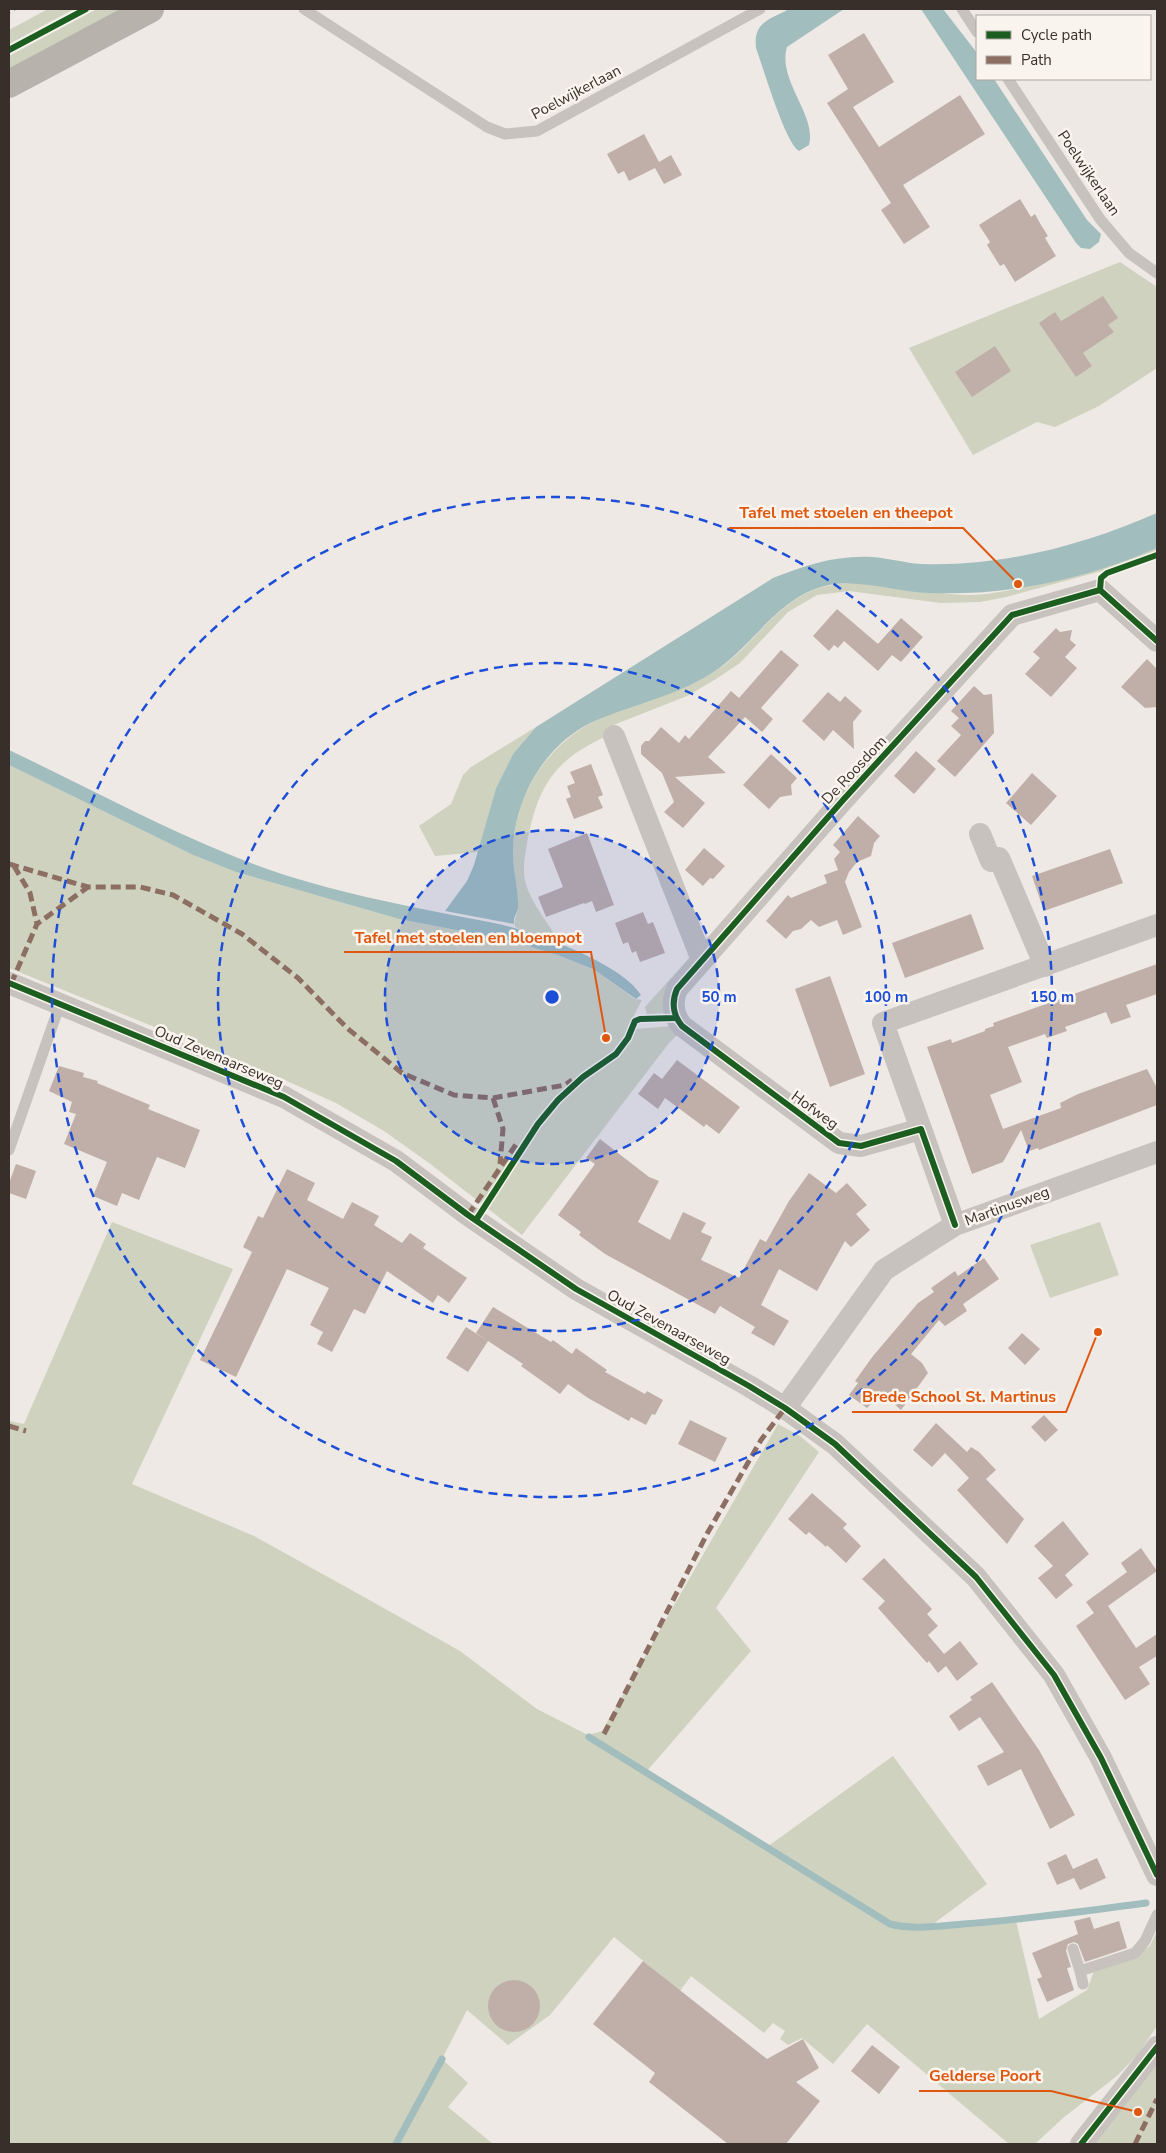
<svg xmlns="http://www.w3.org/2000/svg" width="1166" height="2153" viewBox="0 0 1166 2153" font-family="'Nunito Sans',sans-serif">
<style>
.green{fill:#cfd2bf}
.water{fill:#a2bdbd}
.lines{fill:none;stroke-linecap:round;stroke-linejoin:round}
.stream{stroke:#a2bdbd;stroke-width:7}
.building{fill:#c0afa8}
.lane{stroke:#c7c2bd;stroke-width:11}
.street{stroke:#c7c2bd;stroke-width:22}
.secondary{stroke:#b8b2ad;stroke-width:28}
.rail{stroke:#afaba7;stroke-width:4;stroke-dasharray:1 4;stroke-linecap:butt}
.quiet{stroke:#8d6e63;stroke-width:5;stroke-dasharray:10 5;stroke-linecap:butt}
.cycleway-casing{stroke:#f9f4ed;stroke-width:9}
.cycleway{stroke:#1b5e20;stroke-width:6}
.ring{fill:none;stroke:#1d4ed8;stroke-width:2.5;stroke-dasharray:9 6}
.labels{text-anchor:middle;stroke-width:5;stroke-linejoin:round;paint-order:stroke}
.street-label{font-size:15px;fill:#382f2b;stroke:#f9f4ed}
.centre{fill:#1d4ed8;stroke:#f9f4ed;stroke-width:2.5}
.ring-label{font-size:15px;text-anchor:middle;font-weight:bold;fill:#1d4ed8;stroke:#f9f4ed;stroke-width:5;stroke-linejoin:round;paint-order:stroke}
.leader{fill:none;stroke:#df570e;stroke-width:2}
.callout-dot{fill:#df570e;stroke:#f9f4ed;stroke-width:2}
.callout-label{font-size:16px;text-anchor:middle;font-weight:bold;fill:#df570e;stroke:#f9f4ed;stroke-width:5;stroke-linejoin:round;paint-order:stroke}
</style>
<rect width="100%" height="100%" fill="#eee9e4"/>
<path class="green" d="M 48,9 L 74,9 L 9,44 L 9,30 Z
M 97,9 L 127,9 L 9,71 L 9,56 Z
M 1120,262 L 1157,287 L 1157,368 L 1099,406 L 1055,427 L 1037,422 L 973,455 L 909,348 Z
M 1157,548 L 1157,552 L 1135,562 L 1006,597 L 980,602 L 941,603 L 849,591 L 817,595 L 788,612 L 740,663 L 716,679 L 687,696 L 606,728 L 609,735 C 557,758 539,783 528,838 C 526,850 522,868 525,880 C 528,899 552,929 563,946 L 515,927 C 513,918 518,915 518,907 C 518,887 512,867 513,847 C 516,794 547,745 595,721 C 635,702 679,694 717,670 C 756,644 778,597 827,586 C 865,577 927,594 968,595 C 991,595 1016,589 1039,583 C 1080,574 1119,564 1157,548 Z
M 536,727 L 513,754 L 496,788 L 478,852 L 435,856 L 419,826 L 451,804 L 463,775 L 471,767 Z
M 9,765 L 193,855 L 236,872 L 399,919 L 512,941 L 560,956 L 593,969 L 635,999 L 642,1000 L 625,1033 L 636,1029 L 671,1026 L 679,1033 L 669,1043 L 522,1235 L 429,1163 L 384,1131 L 336,1103 L 278,1077 L 9,968 Z
M 689,958 L 690,962 L 669,1013 L 647,1014 L 645,1007 Z
M 112,1222 L 233,1269 L 132,1484 L 254,1536 L 373,1602 L 460,1651 L 537,1709 L 588,1735 L 602,1731 L 778,1424 L 800,1436 L 819,1452 L 716,1608 L 751,1651 L 646,1772 L 767,1847 L 893,1756 L 987,1884 L 929,1927 L 1016,1921 L 1039,2019 L 1087,1990 L 1095,1968 L 1133,1956 L 1150,1946 L 1157,1931 L 1157,2026 L 1138,2054 L 1118,2075 L 1063,2118 L 1035,2144 L 1009,2144 L 867,2024 L 833,2064 L 802,2038 L 788,2045 L 780,2039 L 785,2031 L 773,2023 L 764,2033 L 691,1976 L 680,1991 L 614,1937 L 550,2015 L 508,2045 L 467,2010 L 442,2059 L 468,2083 L 448,2107 L 493,2144 L 9,2144 L 9,1421 L 24,1424 Z
M 1100,1222 L 1119,1275 L 1050,1298 L 1030,1245 Z
M 1157,2061 L 1157,2144 L 1090,2144 Z"/>
<path class="water" d="M 789,9 L 844,9 L 787,47 C 777,80 817,115 809,145 L 799,151 C 785,143 763,67 756,48 C 753,22 769,20 789,9 Z
M 921,9 L 943,9 L 974,49 L 977,54 L 977,79 L 994,79 L 1087,220 L 1101,234 L 1099,242 L 1090,249 L 1081,248 L 1076,243 Z
M 1157,513 L 1157,548 C 1087,579 1007,596 930,593 C 897,592 862,579 829,585 C 780,595 756,642 718,669 C 682,694 638,703 597,720 C 547,741 515,796 513,849 C 512,868 519,889 518,908 C 517,914 513,917 514,924 L 445,911 L 467,881 L 474,865 L 496,788 L 513,754 L 536,727 L 773,578 C 806,565 836,555 872,557 C 888,558 905,563 921,564 C 1002,567 1084,545 1157,513 Z
M 9,750 C 85,786 160,827 238,858 C 320,891 408,906 494,923 C 530,930 622,963 641,995 L 636,999 L 593,969 L 560,956 L 512,941 L 399,919 L 236,872 L 193,855 L 9,765 Z"/>
<g class="lines">
<path class="stream" d="M 589,1737 L 890,1924 C 912,1930 939,1926 963,1924 C 1024,1920 1085,1911 1146,1903
M 396,2144 L 442,2059"/>
</g>
<path class="building" d="M 864,33 L 894,82 L 853,107 L 879,147 L 960,95 L 985,134 L 903,185 L 930,227 L 904,244 L 881,210 L 891,203 L 827,103 L 848,89 L 828,55 Z
M 644,134 L 659,162 L 671,155 L 682,175 L 664,184 L 655,168 L 629,181 L 624,171 L 618,174 L 607,154 Z
M 1020,199 L 1031,217 L 1035,214 L 1041,225 L 1048,236 L 1045,238 L 1056,256 L 1015,282 L 1004,264 L 1000,266 L 987,245 L 990,242 L 979,225 Z
M 1103,296 L 1118,318 L 1108,325 L 1114,332 L 1083,353 L 1092,366 L 1076,377 L 1039,323 L 1055,312 L 1061,321 Z
M 995,346 L 1011,371 L 972,397 L 955,372 Z
M 837,609 L 878,644 L 901,618 L 923,637 L 901,662 L 892,655 L 878,671 L 844,641 L 838,648 L 834,645 L 829,651 L 813,636 Z
M 1056,628 L 1060,632 L 1072,630 L 1070,640 L 1076,645 L 1065,657 L 1077,668 L 1051,697 L 1025,674 L 1040,658 L 1033,652 Z
M 781,650 L 799,665 L 761,708 L 773,719 L 762,732 L 745,717 L 708,757 L 726,773 L 675,777 L 705,803 L 683,828 L 664,812 L 674,802 L 662,773 L 641,754 L 641,746 L 645,741 L 649,741 L 661,727 L 679,743 L 685,735 L 689,739 L 731,691 L 739,698 Z
M 1147,659 L 1157,669 L 1157,707 L 1145,708 L 1121,687 Z
M 974,686 L 984,695 L 992,694 L 994,733 L 955,777 L 937,761 L 961,735 L 951,726 L 959,718 L 951,711 Z
M 828,692 L 840,702 L 845,696 L 862,711 L 853,722 L 854,749 L 833,730 L 824,741 L 802,721 Z
M 916,751 L 936,769 L 914,794 L 894,776 Z
M 771,754 L 797,778 L 791,785 L 792,795 L 780,797 L 769,809 L 743,785 Z
M 591,764 L 603,795 L 598,797 L 603,808 L 574,819 L 566,799 L 571,797 L 567,786 L 575,783 L 570,772 Z
M 1032,773 L 1057,796 L 1031,825 L 1006,803 Z
M 858,816 L 880,836 L 874,843 L 871,856 L 857,862 L 849,872 L 845,882 L 862,927 L 843,935 L 837,920 L 819,927 L 811,920 L 801,929 L 793,931 L 786,939 L 766,921 L 788,895 L 791,898 L 827,883 L 824,875 L 838,870 L 834,859 L 840,852 L 833,845 Z
M 587,833 L 614,905 L 596,912 L 592,901 L 585,904 L 584,903 L 546,917 L 538,897 L 563,887 L 548,849 Z
M 704,848 L 725,866 L 713,879 L 710,878 L 703,886 L 685,870 Z
M 1110,849 L 1123,883 L 1044,911 L 1032,876 Z
M 643,912 L 648,924 L 653,922 L 665,953 L 640,962 L 636,951 L 632,953 L 628,942 L 623,944 L 615,923 Z
M 971,914 L 984,949 L 905,978 L 892,943 Z
M 1157,964 L 1157,994 L 1126,1005 L 1131,1017 L 1111,1024 L 1106,1012 L 1065,1027 L 1067,1031 L 1047,1038 L 1045,1034 L 1008,1047 L 1022,1082 L 990,1095 L 1003,1129 L 1061,1108 L 1060,1103 L 1078,1094 L 1147,1069 L 1157,1088 L 1157,1105 L 1039,1150 L 1038,1148 L 1029,1151 L 1021,1130 L 1003,1162 L 972,1174 L 927,1047 L 951,1039 L 952,1043 L 985,1031 L 985,1029 L 994,1026 L 993,1023 Z
M 830,976 L 865,1074 L 830,1087 L 795,989 Z
M 677,1060 L 740,1107 L 719,1134 L 706,1124 L 704,1127 L 665,1098 L 658,1109 L 638,1094 L 654,1073 L 662,1079 Z
M 59,1066 L 84,1073 L 83,1077 L 98,1081 L 97,1083 L 150,1105 L 148,1109 L 200,1130 L 185,1168 L 157,1157 L 139,1200 L 122,1193 L 117,1206 L 93,1196 L 107,1162 L 64,1144 L 76,1114 L 69,1112 L 72,1102 L 49,1091 Z
M 600,1139 L 649,1177 L 659,1181 L 638,1222 L 670,1240 L 683,1212 L 706,1223 L 701,1232 L 712,1237 L 701,1260 L 739,1278 L 760,1239 L 766,1242 L 789,1201 L 809,1173 L 836,1193 L 847,1183 L 867,1205 L 856,1214 L 870,1230 L 851,1247 L 845,1241 L 817,1291 L 779,1269 L 761,1305 L 789,1321 L 774,1346 L 751,1333 L 755,1327 L 720,1306 L 715,1314 L 605,1254 L 579,1235 L 581,1232 L 558,1215 L 595,1164 L 586,1158 Z
M 16,1164 L 36,1171 L 26,1199 L 9,1193 L 9,1183 Z
M 287,1169 L 315,1183 L 307,1200 L 343,1219 L 352,1202 L 379,1216 L 374,1225 L 402,1243 L 410,1233 L 426,1244 L 423,1248 L 467,1278 L 449,1303 L 438,1295 L 433,1303 L 387,1271 L 365,1314 L 354,1309 L 332,1352 L 317,1344 L 323,1332 L 310,1325 L 329,1288 L 287,1269 L 236,1377 L 200,1360 L 252,1252 L 243,1247 L 258,1216 L 263,1218 Z
M 984,1258 L 999,1279 L 963,1304 L 967,1311 L 945,1326 L 939,1320 L 911,1354 L 922,1363 L 928,1373 L 901,1410 L 882,1393 L 867,1408 L 849,1395 L 858,1383 L 855,1381 L 873,1356 L 918,1303 L 934,1292 L 931,1288 L 955,1271 L 958,1276 Z
M 493,1307 L 551,1342 L 553,1340 L 572,1354 L 576,1348 L 607,1370 L 605,1372 L 645,1394 L 647,1391 L 663,1400 L 655,1415 L 652,1414 L 646,1425 L 631,1417 L 629,1421 L 588,1398 L 568,1384 L 560,1394 L 521,1366 L 523,1364 L 476,1333 Z
M 466,1327 L 488,1341 L 468,1372 L 446,1358 Z
M 1022,1333 L 1040,1349 L 1025,1365 L 1008,1348 Z
M 1044,1415 L 1058,1430 L 1045,1442 L 1031,1427 Z
M 690,1420 L 727,1438 L 715,1462 L 678,1444 Z
M 936,1423 L 967,1452 L 971,1447 L 979,1452 L 996,1470 L 986,1479 L 1024,1519 L 1007,1544 L 957,1490 L 969,1478 L 945,1453 L 932,1467 L 913,1450 Z
M 812,1493 L 847,1524 L 843,1528 L 861,1546 L 846,1563 L 827,1545 L 826,1547 L 809,1532 L 806,1535 L 788,1519 Z
M 1063,1521 L 1089,1554 L 1065,1575 L 1073,1585 L 1056,1599 L 1038,1578 L 1053,1566 L 1034,1546 Z
M 1141,1548 L 1157,1571 L 1108,1606 L 1136,1648 L 1157,1634 L 1157,1656 L 1139,1667 L 1150,1684 L 1125,1700 L 1076,1626 L 1094,1613 L 1086,1602 L 1127,1572 L 1121,1563 Z
M 884,1558 L 932,1609 L 927,1614 L 938,1626 L 928,1635 L 944,1654 L 960,1641 L 978,1664 L 957,1681 L 946,1666 L 938,1673 L 929,1661 L 927,1663 L 878,1608 L 885,1601 L 862,1579 Z
M 992,1682 L 1039,1750 L 1075,1815 L 1050,1829 L 1021,1769 L 988,1786 L 977,1766 L 1004,1752 L 980,1717 L 959,1731 L 949,1716 L 972,1700 L 970,1697 Z
M 1066,1854 L 1073,1869 L 1097,1858 L 1106,1878 L 1080,1890 L 1074,1878 L 1057,1885 L 1047,1863 Z
M 1090,1917 L 1094,1929 L 1119,1921 L 1127,1948 L 1085,1962 L 1078,1944 L 1074,1942 L 1068,1944 L 1066,1951 L 1071,1967 L 1067,1968 L 1074,1990 L 1047,2002 L 1037,1979 L 1042,1977 L 1032,1953 L 1078,1934 L 1074,1921 Z
M 643,1961 L 767,2059 L 803,2039 L 819,2068 L 796,2082 L 820,2101 L 786,2144 L 728,2144 L 649,2082 L 655,2073 L 593,2024 Z
M488 2006a26 26 0 1 1 52 0a26 26 0 1 1-52 0Z
M 872,2045 L 900,2067 L 879,2094 L 851,2071 Z"/>
<g class="lines">
<path class="lane" d="M 304,9 L 487,127 L 505,134 L 537,131 L 760,9
M 962,9 L 977,32
M 1008,79 L 1100,219 L 1129,253 L 1157,273
M 9,1150 L 60,1004
M 1073,1949 L 1080,1971
M 1083,1984 L 1080,1971 L 1135,1953 L 1145,1941 L 1157,1915"/>
<path class="street" d="M 614,736 L 702,960
M 980,834 L 991,861 L 999,858 L 1045,966
M 9,983 L 284,1097 L 396,1161 L 468,1215 L 576,1289 L 749,1386 L 785,1408 L 835,1444 L 976,1577 L 1054,1675 L 1101,1758 L 1157,1875
M 921,1129 L 883,1023 L 1157,925
M 955,1225 L 921,1129 L 861,1146 L 839,1143 L 682,1026 C 673,1015 671,1003 677,989 L 844,799 L 1012,615 L 1100,590 L 1157,641
M 785,1408 L 884,1270 L 955,1225 L 1157,1152
M 1081,2144 L 1157,2047"/>
<path class="secondary" d="M 9,84 L 150,9"/>
<path class="rail" d="M 9,12 L 15,9"/>
<path class="quiet" d="M 9,864 L 88,887 L 140,887 L 173,895 L 242,934 L 298,978 L 347,1028 L 402,1073 L 454,1095 L 493,1098 L 565,1085 L 572,1080
M 14,866 L 30,893 L 37,924
M 11,984 L 37,924 L 88,887
M 493,1098 L 503,1129 L 500,1164
M 468,1215 L 517,1143
M 9,1426 L 26,1431
M 604,1734 L 708,1532 L 761,1440 L 785,1408
M 1135,2144 L 1157,2099"/>
<defs>
<path id="cycleway" d="M 9,50 L 86,9
M 1100,590 L 1157,641
M 1100,590 L 1101,578 L 1107,573 L 1157,555
M 9,983 L 284,1097 L 396,1161 L 468,1215 L 576,1289 L 749,1386 L 785,1408 L 835,1444 L 976,1577 L 1054,1675 L 1101,1758 L 1157,1875
M 476,1220 L 538,1124 L 558,1100 L 583,1077 L 616,1054 L 628,1038 L 635,1021 L 640,1019 L 675,1018
M 955,1225 L 921,1129 L 861,1146 L 839,1143 L 682,1026 C 673,1015 671,1003 677,989 L 844,799 L 1012,615 L 1100,590
M 1081,2144 L 1157,2047"/>
</defs>
<use href="#cycleway" class="cycleway-casing"/>
<use href="#cycleway" class="cycleway"/>
</g>
<circle cx="552" cy="997" r="167" fill="#1d4ed8" fill-opacity=".12"/>
<g class="ring">
<circle cx="552" cy="997" r="167"/>
<circle cx="552" cy="997" r="334"/>
<circle cx="552" cy="997" r="500"/>
</g>
<g class="labels">
<g class="street-label">
<text transform="translate(576 92) rotate(-28)" y="5">Poelwijkerlaan</text>
<text transform="translate(1089 173) rotate(56)" y="5">Poelwijkerlaan</text>
<text transform="translate(854 770) rotate(-47)" y="5">De Roosdom</text>
<text transform="translate(219 1057) rotate(23)" y="5">Oud Zevenaarseweg</text>
<text transform="translate(815 1110) rotate(36)" y="5">Hofweg</text>
<text transform="translate(1007 1206) rotate(-20)" y="5">Martinusweg</text>
<text transform="translate(669 1327) rotate(29)" y="5">Oud Zevenaarseweg</text>
</g>
</g>
<circle cx="552" cy="997" r="8" class="centre"/>
<g class="ring-label">
<text x="719" y="1002">50 m</text>
<text x="886" y="1002">100 m</text>
<text x="1052" y="1002">150 m</text>
</g>
<path class="leader" d="M1018 584L963 528H729M606 1038L591 952H344M1098 1332L1066 1412H852M1138 2112L1051 2091H919"/>
<g class="callout-dot">
<circle cx="1018" cy="584" r="5"/>
<circle cx="606" cy="1038" r="5"/>
<circle cx="1098" cy="1332" r="5"/>
<circle cx="1138" cy="2112" r="5"/>
</g>
<g class="callout-label">
<text x="846" y="518">Tafel met stoelen en theepot</text>
<text x="468" y="943">Tafel met stoelen en bloempot</text>
<text x="959" y="1402">Brede School St. Martinus</text>
<text x="985" y="2081">Gelderse Poort</text>
</g>
<rect width="1166" height="2153" fill="none" stroke="#382f2b" stroke-width="20"/>
<rect x="976" y="15" width="175" height="65" fill="#f9f4ed" stroke="#aca59f"/>
<rect x="986" y="31" width="25" height="8" fill="#1b5e20" stroke="#aca59f"/>
<text x="1021" y="40" font-size="15" fill="#382f2b">Cycle path</text>
<rect x="986" y="56" width="25" height="8" fill="#8d6e63" stroke="#aca59f"/>
<text x="1021" y="65" font-size="15" fill="#382f2b">Path</text>
</svg>
